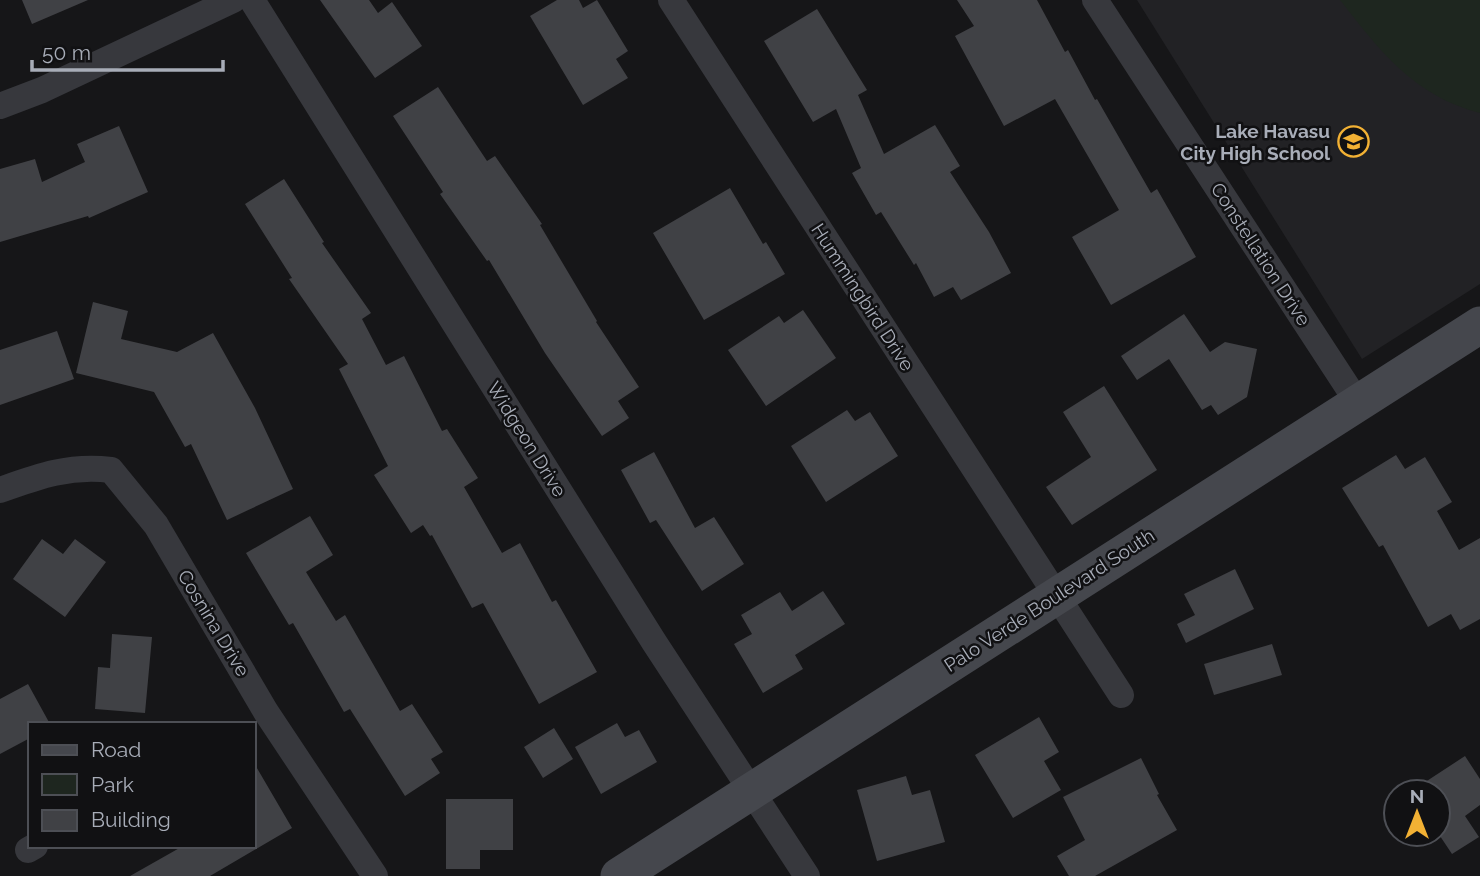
<svg xmlns="http://www.w3.org/2000/svg" width="1480" height="876" viewBox="0 0 1480 876" font-family="Raleway,sans-serif">
<style>
.built{fill:#222225}
.green{fill:#1e261f}
.building{fill:#404145}
.lines{fill:none;stroke-linecap:round;stroke-linejoin:round}
.street{stroke:#37383d;stroke-width:26}
.secondary{stroke:#45474d;stroke-width:37}
.labels{text-anchor:middle;stroke-width:5;stroke-linejoin:round;paint-order:stroke}
.poi-label{font-size:19px;font-weight:bold;fill:#a8adb8;stroke:#111113;text-anchor:end}
.street-label{font-size:19px;fill:#a8adb8;stroke:#111113}
</style>
<rect width="100%" height="100%" fill="#161618"/>
<path class="built" d="M 1137,0 L 1480,0 L 1480,284 L 1362,359 Z"/>
<path class="green" d="M 1340,0 L 1480,0 L 1480,113 C 1414,96 1380,51 1340,0 Z"/>
<path class="building" d="M 22,0 L 88,0 L 32,24 Z
M 320,0 L 369,0 L 378,13 L 392,2 L 422,46 L 375,78 Z
M 557,0 L 579,0 L 583,8 L 597,0 L 628,51 L 616,59 L 628,78 L 583,105 L 530,16 Z
M 957,0 L 1037,0 L 1065,52 L 1068,50 L 1095,100 L 1097,99 L 1151,193 L 1157,189 L 1196,257 L 1111,305 L 1072,237 L 1119,210 L 1055,99 L 1004,126 L 955,36 L 974,26 Z
M 817,9 L 867,90 L 858,95 L 884,154 L 935,125 L 960,166 L 950,172 L 989,232 L 1011,273 L 961,300 L 953,287 L 934,297 L 916,263 L 914,265 L 881,212 L 876,215 L 852,173 L 861,168 L 836,109 L 813,122 L 764,41 Z
M 438,87 L 487,161 L 495,156 L 542,224 L 540,225 L 597,321 L 596,322 L 639,387 L 618,401 L 629,418 L 602,436 L 545,353 L 489,260 L 487,261 L 440,194 L 443,192 L 393,116 Z
M 119,126 L 148,192 L 89,218 L 88,216 L 0,242 L 0,169 L 35,159 L 42,182 L 85,162 L 77,144 Z
M 284,179 L 324,242 L 322,243 L 371,313 L 362,319 L 386,365 L 404,356 L 442,431 L 447,429 L 478,478 L 464,487 L 502,553 L 520,543 L 552,602 L 556,600 L 597,672 L 539,704 L 483,603 L 472,608 L 432,535 L 430,536 L 423,525 L 411,533 L 374,475 L 388,466 L 339,369 L 348,364 L 289,279 L 292,278 L 245,204 Z
M 730,188 L 763,244 L 766,242 L 785,274 L 704,320 L 653,233 Z
M 93,302 L 128,311 L 121,339 L 177,352 L 213,333 L 255,408 L 293,489 L 227,520 L 191,444 L 185,447 L 154,392 L 76,373 Z
M 803,310 L 836,358 L 766,406 L 728,350 L 779,316 L 784,323 Z
M 1184,314 L 1210,352 L 1225,342 L 1257,349 L 1247,397 L 1218,415 L 1211,405 L 1202,410 L 1169,359 L 1137,380 L 1121,356 Z
M 57,331 L 74,379 L 0,405 L 0,350 Z
M 1104,386 L 1157,470 L 1072,525 L 1046,487 L 1091,457 L 1063,412 Z
M 847,410 L 855,421 L 870,412 L 898,456 L 826,502 L 791,446 Z
M 654,452 L 695,528 L 714,517 L 744,564 L 702,591 L 656,520 L 650,523 L 621,470 Z
M 1396,455 L 1405,469 L 1425,457 L 1452,502 L 1437,511 L 1459,550 L 1480,538 L 1480,619 L 1460,630 L 1451,614 L 1428,627 L 1383,545 L 1379,547 L 1342,488 Z
M 310,516 L 333,555 L 306,572 L 336,621 L 345,615 L 400,711 L 412,704 L 443,752 L 431,759 L 440,773 L 405,796 L 350,709 L 344,712 L 293,623 L 289,625 L 246,553 Z
M 42,539 L 63,554 L 75,539 L 106,562 L 65,617 L 13,579 Z
M 1235,569 L 1254,609 L 1186,643 L 1177,624 L 1195,615 L 1184,594 Z
M 823,591 L 845,624 L 795,655 L 803,669 L 763,693 L 734,644 L 752,634 L 741,615 L 780,592 L 792,611 Z
M 112,634 L 152,637 L 145,713 L 95,709 L 98,667 L 110,668 Z
M 1272,644 L 1282,675 L 1214,695 L 1204,664 Z
M 28,684 L 50,724 L 30,724 L 30,738 L 0,754 L 0,699 Z
M 1039,717 L 1059,752 L 1044,761 L 1061,790 L 1013,818 L 975,755 Z
M 617,723 L 625,737 L 639,730 L 657,762 L 601,794 L 575,747 Z
M 554,728 L 573,759 L 543,778 L 524,747 Z
M 1465,756 L 1480,779 L 1480,805 L 1465,816 L 1479,837 L 1452,854 L 1438,833 L 1438,792 L 1410,792 Z
M 1141,758 L 1159,794 L 1157,795 L 1177,830 L 1095,876 L 1069,876 L 1057,856 L 1085,840 L 1063,797 Z
M 254,763 L 292,828 L 210,876 L 130,876 L 183,846 L 254,846 Z
M 906,776 L 912,795 L 930,790 L 945,842 L 877,861 L 857,790 Z
M 446,799 L 513,799 L 513,850 L 480,850 L 480,869 L 446,869 Z"/>
<g class="lines">
<path class="street" d="M 252,0 L 654,642 L 807,876
M 671,0 L 1121,695
M 1095,0 L 1358,403
M 0,106 L 42,90 L 233,0
M 0,490 C 39,476 69,465 111,470 L 156,525 L 266,712 L 375,876
M 28,850 L 35,846"/>
<path class="secondary" d="M 619,876 L 1480,325"/>
</g>
<defs>
<symbol id="school-ring" viewBox="-11 -11 22 22"><circle r="9.5" fill="#111113" stroke="#f2b134" stroke-width="1.5"/><path d="M0-5L7-2L0 1L-7-2ZM-4 1L0 2.5L4 1V4Q0 6-4 4Z" fill="#f2b134"/></symbol>
</defs>
<g fill-rule="evenodd">
<use href="#school-ring" x="1336" y="124" width="35" height="35"/>
</g>
<g class="labels">
<g class="poi-label">
<text x="1330" y="138">Lake Havasu<tspan x="1330" dy="22">City High School</tspan></text>
</g>
<g class="street-label">
<text transform="translate(1261 254) rotate(57)" y="7">Constellation Drive</text>
<text transform="translate(863 297) rotate(57)" y="7">Hummingbird Drive</text>
<text transform="translate(527 439) rotate(58)" y="7">Widgeon Drive</text>
<text transform="translate(1049 600) rotate(-33)" y="7">Palo Verde Boulevard South</text>
<text transform="translate(214 623) rotate(59)" y="7">Cosnina Drive</text>
</g>
</g>
<rect x="28" y="722" width="228" height="126" fill="#111113" stroke="#4d4f55" stroke-width="2"/>
<rect x="42" y="745" width="35" height="10" fill="#45474d" stroke="#4d4f55" stroke-width="2"/>
<text x="91" y="757" font-size="21" fill="#a8adb8">Road</text>
<rect x="42" y="774" width="35" height="21" fill="#1e261f" stroke="#4d4f55" stroke-width="2"/>
<text x="91" y="792" font-size="21" fill="#a8adb8">Park</text>
<rect x="42" y="810" width="35" height="21" fill="#404145" stroke="#4d4f55" stroke-width="2"/>
<text x="91" y="827" font-size="21" fill="#a8adb8">Building</text>
<g transform="translate(1417 813)"><circle r="33" fill="#111113" stroke="#4d4f55" stroke-width="2"/>
<path d="M0-5L12 26L0 18L-12 26Z" fill="#f2b134"/>
<text y="-10" font-size="19" font-weight="bold" text-anchor="middle" fill="#a8adb8">N</text>
</g>
<path d="M32 60v10h191v-10" fill="none" stroke="#a8adb8" stroke-width="3.5"/>
<text x="42" y="60" font-size="21" fill="#a8adb8" stroke="#111113" stroke-width="5" paint-order="stroke">50 m</text>
</svg>
